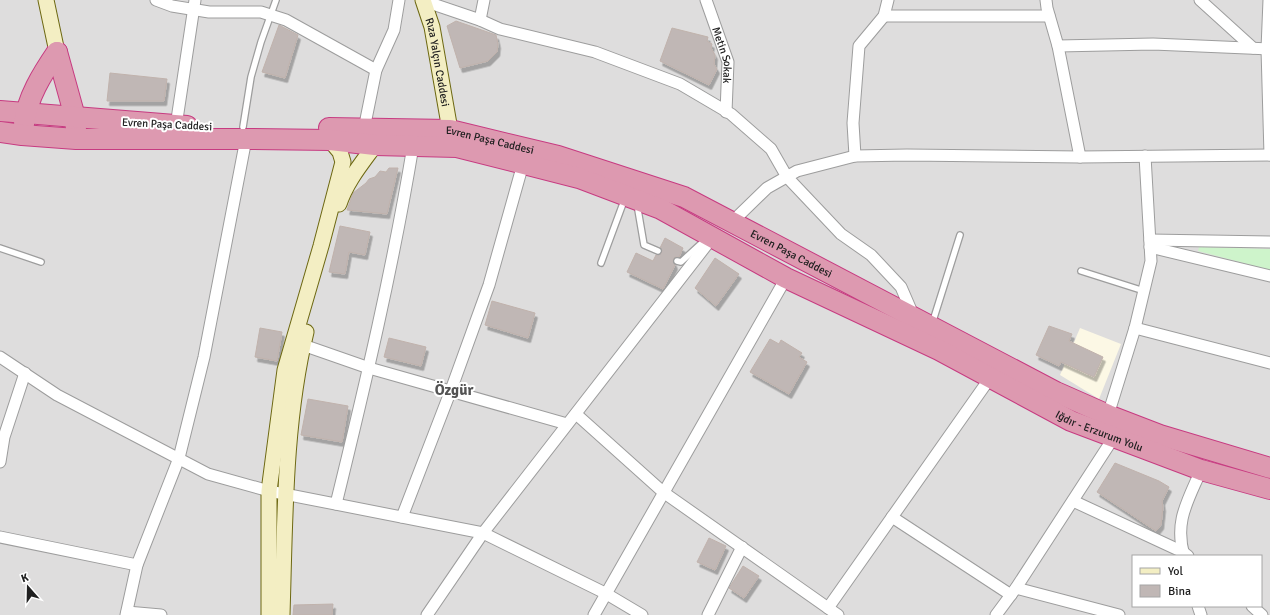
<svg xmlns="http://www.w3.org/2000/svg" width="1270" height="615" viewBox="0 0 1270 615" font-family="Signika,sans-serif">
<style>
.residential{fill:#dedddd;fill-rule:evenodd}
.education{fill:#fcf8e5}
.park{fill:#cef4cb}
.building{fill:#c0b7b5;stroke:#c0b2ac;filter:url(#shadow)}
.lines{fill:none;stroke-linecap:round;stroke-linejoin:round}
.lane-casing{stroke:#9d9d9d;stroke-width:8}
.street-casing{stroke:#9d9d9d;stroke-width:13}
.secondary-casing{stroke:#6d6812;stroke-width:17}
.highway-casing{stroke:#c73b81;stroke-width:22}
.lane{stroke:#fff;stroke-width:5.5}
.street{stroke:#fff;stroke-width:11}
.secondary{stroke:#f3eec3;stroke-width:15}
.highway{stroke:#dd99b0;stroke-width:20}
.labels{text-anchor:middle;stroke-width:4;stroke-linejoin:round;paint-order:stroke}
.street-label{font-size:11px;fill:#202020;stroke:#fff}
.district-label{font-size:15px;font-weight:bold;fill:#535353;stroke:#fff}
</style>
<defs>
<filter id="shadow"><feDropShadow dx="2.5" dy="4.5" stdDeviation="0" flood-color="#0004"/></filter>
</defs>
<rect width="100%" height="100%" fill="#f0ece8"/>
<path class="residential" d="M 0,0 L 1270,0 L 1270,615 L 0,615 ZM 1133,556 L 1261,556 L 1261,606 L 1133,606 Z"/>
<path class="education" d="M 1080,328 L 1121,344 L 1099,399 L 1060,375 Z"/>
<path class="park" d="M 1199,247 L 1270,249 L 1270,270 L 1198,251 Z"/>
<path class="building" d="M 456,21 L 496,35 L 498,44 L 497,52 L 488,61 L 460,68 L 447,26 Z
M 279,25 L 298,35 L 285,78 L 262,72 Z
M 672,28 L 708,37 L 707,41 L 712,44 L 711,48 L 715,55 L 714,64 L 717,69 L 709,85 L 660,61 Z
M 110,73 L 167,79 L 164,101 L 107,101 Z
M 389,168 L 398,168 L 387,214 L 347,210 L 353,193 L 366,183 L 369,179 L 375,177 L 380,171 L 386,172 Z
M 340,226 L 370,232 L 365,255 L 349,252 L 345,274 L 329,272 Z
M 665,238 L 683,248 L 679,257 L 675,257 L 673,260 L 675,265 L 663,289 L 627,272 L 636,253 L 653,261 L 656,255 L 661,254 L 662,251 L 660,248 Z
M 715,258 L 739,274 L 716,306 L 695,288 Z
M 492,301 L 535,313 L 528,338 L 485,325 Z
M 1049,326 L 1072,334 L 1069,341 L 1103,357 L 1094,377 L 1061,362 L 1059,366 L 1036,355 Z
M 260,328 L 282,332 L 277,361 L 255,357 Z
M 389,338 L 426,347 L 421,366 L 384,357 Z
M 770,339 L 779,344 L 781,340 L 802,353 L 799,357 L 807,362 L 789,394 L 750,372 Z
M 308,399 L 348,406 L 342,442 L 301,435 Z
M 1115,463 L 1159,481 L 1169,487 L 1162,501 L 1163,507 L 1161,525 L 1156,531 L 1097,492 Z
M 709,538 L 726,546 L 715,570 L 697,562 Z
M 743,566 L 759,576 L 744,598 L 729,588 Z
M 333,604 L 332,615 L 293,615 L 294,605 Z"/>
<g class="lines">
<defs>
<path id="lane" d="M 243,127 L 251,77 L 261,42 L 276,0
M 637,204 L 644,245 L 658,251
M 0,248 L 41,262
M 677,261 L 681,262 L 705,240
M 601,263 L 625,198
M 1081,271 L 1144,291
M 932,324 L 960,235"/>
<g id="street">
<path d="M 156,0 L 172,6 L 209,12 L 261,12 L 286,20 L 376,70"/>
<path id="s1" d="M 706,0 L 728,62 L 726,112"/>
<path d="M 1046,0 L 1047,8 L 1058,46 L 1080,157"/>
<path d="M 1200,0 L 1253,48"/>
<path d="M 1269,0 L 1267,49 L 1270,155"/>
<path d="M 424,1 L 480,20 L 500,29 L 595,52 L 680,84 L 731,114 L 771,149 L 787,177 L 841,234 L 871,255 L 901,287 L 914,317"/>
<path d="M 884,16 L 1049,16"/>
<path d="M 480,20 L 484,0"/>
<path d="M 1058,46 L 1153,44 L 1270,49"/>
<path d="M 176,126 L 195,0"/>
<path d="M 364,129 L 376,70 L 394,30 L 399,0"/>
<path d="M 855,156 L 853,123 L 859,46 L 884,16 L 888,0"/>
<path d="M 732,222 L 767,188 L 797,171 L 855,156 L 907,155 L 1080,157 L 1270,155"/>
<path d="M 1150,240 L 1270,242"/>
<path d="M 1150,247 L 1270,276"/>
<path d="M 1135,328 L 1270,363"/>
<path d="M 303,345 L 369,368 L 567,424"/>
<path d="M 0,357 L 57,395 L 208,474 L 269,491 L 483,533 L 605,593 L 642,615"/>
<path d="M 576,414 L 663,492 L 838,615"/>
<path d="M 1108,415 L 1135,328 L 1151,261 L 1145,156"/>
<path d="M 0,462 L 4,437 L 25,373"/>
<path d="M 1073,501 L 1183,552 L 1188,556"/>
<path d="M 336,504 C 365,386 393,267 413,146"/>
<path d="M 402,517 L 451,390 L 489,285 L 523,164"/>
<path d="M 892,517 L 1011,595"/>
<path d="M 0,537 L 137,565"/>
<path d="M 1184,556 C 1174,521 1188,501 1201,470"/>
<path d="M 1016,588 L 1119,615"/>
<path d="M 1198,606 L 1201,615"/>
<path d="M 1252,606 L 1262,615"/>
<path d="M 828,608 L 990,378"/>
<path d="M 127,612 L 161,615"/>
<path d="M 126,615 L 137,565 L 179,458 L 204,357 L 246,139"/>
<path d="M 427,615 L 483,533 L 712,238"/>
<path d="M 594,615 L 786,278"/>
<path d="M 708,615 L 742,547"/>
<path d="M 996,615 L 1016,588 L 1114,437"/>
</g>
<g id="secondary">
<path d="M 46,0 L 57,52"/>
<path id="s2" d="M 423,0 L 432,27 L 450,130 L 454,139"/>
<path d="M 339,204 C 346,182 362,163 375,145"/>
<path d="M 269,615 L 269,491 L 285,370 L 321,246 L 343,162 L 340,152 L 330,140"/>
<path d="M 282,615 C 285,521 284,423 306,332"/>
</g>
<g id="highway">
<path d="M 57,52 L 75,117 L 76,130"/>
<path d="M 0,111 L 187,126"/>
<path d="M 24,124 C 27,98 42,74 57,52"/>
<path id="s3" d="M 329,128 L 450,130 L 558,156 L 684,197 L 1056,392 L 1108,415 L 1160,435 L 1270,468"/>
<path id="s4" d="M 0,132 L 22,135 L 76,139 L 246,139 L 330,140 L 375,145 L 457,147 L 579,178 L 661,209 L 786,278 L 939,350 L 1071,421 L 1201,470 L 1270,489"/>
</g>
</defs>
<use href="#lane" class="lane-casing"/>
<use href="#street" class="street-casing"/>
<use href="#secondary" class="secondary-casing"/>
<use href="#highway" class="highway-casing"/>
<use href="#lane" class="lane"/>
<use href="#street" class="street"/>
<use href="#secondary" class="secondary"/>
<use href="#highway" class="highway"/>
</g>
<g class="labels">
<g class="street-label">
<text dy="4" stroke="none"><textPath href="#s1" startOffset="58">Metin Sokak</textPath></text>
<text dy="4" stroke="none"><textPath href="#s2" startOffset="64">Rıza Yalçın Caddesi</textPath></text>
<text transform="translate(167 124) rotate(3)" y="4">Evren Paşa Caddesi</text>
<text dy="4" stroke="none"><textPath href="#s3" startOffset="162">Evren Paşa Caddesi</textPath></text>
<text dy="4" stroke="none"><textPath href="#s3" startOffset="486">Evren Paşa Caddesi</textPath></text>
<text dy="4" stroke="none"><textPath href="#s4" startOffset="1163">Iğdır - Erzurum Yolu</textPath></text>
</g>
<g class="district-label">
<text x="454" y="395">Özgür</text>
</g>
</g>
<rect x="1132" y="555" width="130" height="52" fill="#ffffff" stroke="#a6a6a6"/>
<rect x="1140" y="568" width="20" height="6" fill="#f3eec3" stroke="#a6a6a6"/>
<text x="1168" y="575" font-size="12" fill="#202020">Yol</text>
<rect x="1140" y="585" width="20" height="12" fill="#c0b7b5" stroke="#a6a6a6"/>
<text x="1168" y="595" font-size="12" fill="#202020">Bina</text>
<g transform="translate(28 587) rotate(340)" stroke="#ffffff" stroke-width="3" paint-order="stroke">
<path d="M0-3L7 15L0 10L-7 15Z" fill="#202020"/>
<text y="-6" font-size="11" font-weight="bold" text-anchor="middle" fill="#202020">K</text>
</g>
</svg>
